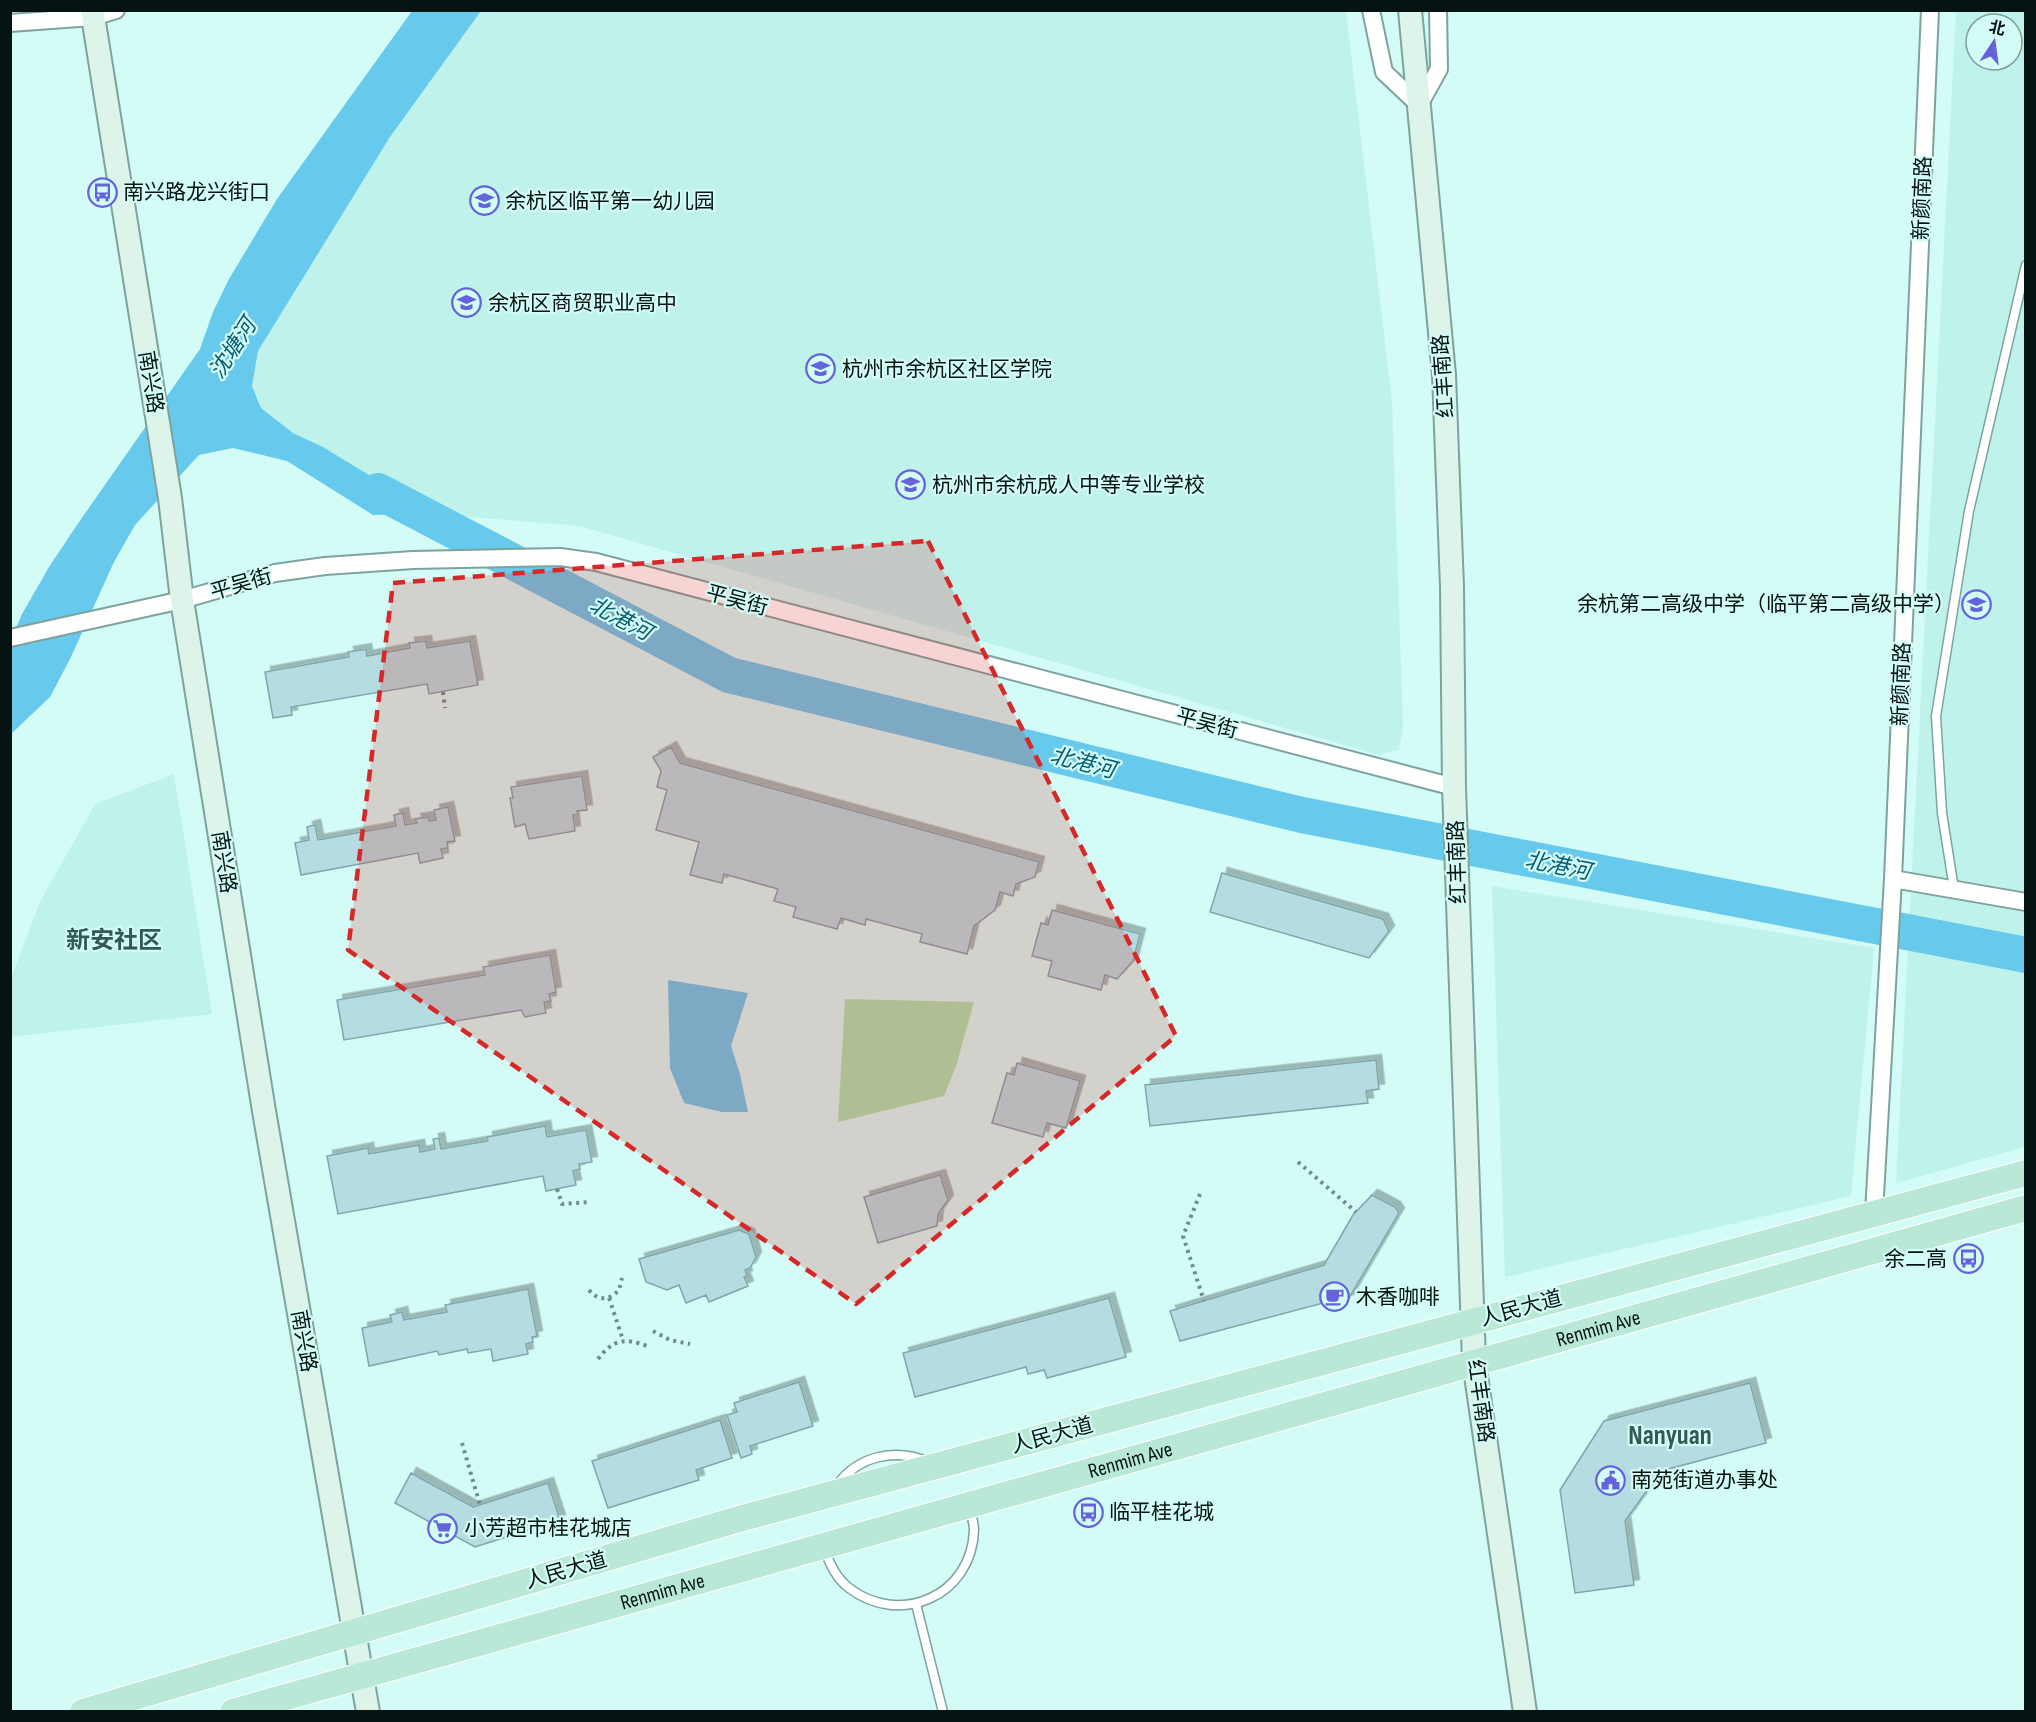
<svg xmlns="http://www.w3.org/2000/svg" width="2036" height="1722" viewBox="0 0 2036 1722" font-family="'Sofia Sans Condensed','Noto Sans SC',sans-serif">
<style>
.built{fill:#bff2eb;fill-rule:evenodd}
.green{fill:#a7e4af}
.water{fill:#67caec}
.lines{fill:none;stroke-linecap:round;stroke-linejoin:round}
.river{stroke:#67caec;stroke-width:36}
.building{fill:#b4dce1;stroke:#7fa6aa;stroke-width:1.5;filter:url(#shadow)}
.lane-casing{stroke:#7da39e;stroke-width:11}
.street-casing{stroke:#7da39e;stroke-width:20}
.secondary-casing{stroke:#7da39e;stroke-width:26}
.primary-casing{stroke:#fff;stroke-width:28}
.path{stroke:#708c89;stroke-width:4;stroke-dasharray:3 4.5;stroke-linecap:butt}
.lane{stroke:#fff;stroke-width:8}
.street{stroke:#fff;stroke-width:16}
.secondary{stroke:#dcf4ea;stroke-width:22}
.primary{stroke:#b9e9d6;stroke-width:26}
.marked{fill:#d62828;fill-opacity:0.2;stroke:#d62828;stroke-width:4.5;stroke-dasharray:12 8;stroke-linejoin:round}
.labels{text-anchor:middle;stroke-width:4.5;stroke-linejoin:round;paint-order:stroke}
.poi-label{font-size:21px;fill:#051312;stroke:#d3fcf6;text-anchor:start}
.street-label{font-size:21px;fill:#051312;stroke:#d3fcf6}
.water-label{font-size:22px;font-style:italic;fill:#045b72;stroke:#d3fcf6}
.quarter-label{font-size:24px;font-weight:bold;fill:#345854;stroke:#d3fcf6}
.district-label{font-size:27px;font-weight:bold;fill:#345854;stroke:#d3fcf6}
</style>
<defs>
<filter id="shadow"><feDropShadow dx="5.5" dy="-5.5" stdDeviation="0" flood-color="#0004"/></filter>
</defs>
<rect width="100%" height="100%" fill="#d3fcf6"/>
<path class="built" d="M 481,11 L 1346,11 L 1392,402 L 1403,727 L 1399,749 L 1379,755 L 580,526 L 433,514 L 323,447 L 293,433 L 261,408 L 252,386 L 258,351 L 390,137 Z
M 1956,11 L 2025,11 L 2025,1147 L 1896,1183 ZM 1976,24 L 2012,24 L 2012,60 L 1976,60 Z
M 174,774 L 212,1014 L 11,1037 L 11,978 L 40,902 L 95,804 Z
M 1492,886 L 1874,948 L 1851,1196 L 1505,1277 Z"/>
<path class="green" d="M 845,999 L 974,1002 L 956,1066 L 944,1096 L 838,1122 Z"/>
<path class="water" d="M 412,11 L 481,11 L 390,137 L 258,351 L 252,386 L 261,408 L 293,433 L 323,447 L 433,514 L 373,515 L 287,461 L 233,448 L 199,455 L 135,525 L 114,562 L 70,659 L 50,697 L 11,734 L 11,640 L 22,614 L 49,567 L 79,522 L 200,349 L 213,312 L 229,279 L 277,199 Z
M 668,980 L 748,993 L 731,1046 L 740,1074 L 748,1112 L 722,1112 L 684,1103 L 670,1068 Z"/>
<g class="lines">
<path class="river" d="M 378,491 L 729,675 L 1302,815 L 2026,955"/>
</g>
<path class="building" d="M 426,641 L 427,648 L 470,641 L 478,685 L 429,694 L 427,684 L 291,707 L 292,715 L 273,718 L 265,672 L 349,657 L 348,652 L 366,649 L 367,656 L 410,648 L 409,643 Z
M 671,747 L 680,763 L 1039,862 L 1035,877 L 1016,884 L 1013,896 L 1000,892 L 995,910 L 974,926 L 967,954 L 920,942 L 922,934 L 866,919 L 865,925 L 841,918 L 837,929 L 793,917 L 796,907 L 774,901 L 778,889 L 724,874 L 722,883 L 690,875 L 699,842 L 656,830 L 667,790 L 657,787 L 661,771 L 653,757 Z
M 582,776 L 587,810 L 577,811 L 578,814 L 573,815 L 575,831 L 529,839 L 525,824 L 515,827 L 510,798 L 513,798 L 511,787 Z
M 448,807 L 455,841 L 447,842 L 448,848 L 441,849 L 443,858 L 420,863 L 418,853 L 301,875 L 295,843 L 309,840 L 307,827 L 315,825 L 318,840 L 396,826 L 394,815 L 403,813 L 405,825 L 417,823 L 415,819 L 428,817 L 429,821 L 436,820 L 434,810 Z
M 1222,873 L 1383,919 L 1389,931 L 1369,958 L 1210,912 Z
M 1052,910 L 1140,934 L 1133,961 L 1117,979 L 1105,975 L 1101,990 L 1048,976 L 1052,961 L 1032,956 L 1041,923 L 1048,925 Z
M 550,955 L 556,992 L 549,994 L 551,1001 L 544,1002 L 546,1013 L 525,1017 L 521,1010 L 344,1040 L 337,1000 L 485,975 L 483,967 Z
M 1376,1060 L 1379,1089 L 1366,1091 L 1368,1103 L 1150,1126 L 1145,1085 Z
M 1017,1063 L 1080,1081 L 1066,1128 L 1047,1123 L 1043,1137 L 992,1123 L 1007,1073 L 1014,1075 Z
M 545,1126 L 547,1137 L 586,1130 L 592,1162 L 579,1164 L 580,1169 L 573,1171 L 576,1185 L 546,1191 L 543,1176 L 338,1214 L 327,1156 L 368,1148 L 369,1154 L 419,1145 L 420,1152 L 435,1149 L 433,1139 L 439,1138 L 441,1149 L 488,1141 L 487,1137 Z
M 940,1175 L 948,1200 L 938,1214 L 937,1226 L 878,1243 L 864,1197 Z
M 1372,1195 L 1395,1207 L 1399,1213 L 1348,1300 L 1328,1307 L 1323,1303 L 1180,1341 L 1170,1311 L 1324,1265 L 1353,1215 Z
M 739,1230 L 749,1234 L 756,1257 L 750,1268 L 745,1270 L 747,1276 L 744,1277 L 748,1286 L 709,1302 L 706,1295 L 686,1303 L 679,1285 L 667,1290 L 646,1282 L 639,1259 Z
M 528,1289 L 537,1336 L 532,1337 L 533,1342 L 526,1344 L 528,1354 L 493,1361 L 491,1349 L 468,1353 L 467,1349 L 439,1355 L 437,1351 L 369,1366 L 362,1328 L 392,1322 L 390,1315 L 402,1312 L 404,1320 L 447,1312 L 445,1305 Z
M 1109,1298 L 1126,1357 L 1047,1378 L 1044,1370 L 1028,1374 L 1026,1367 L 915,1397 L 903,1353 Z
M 799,1382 L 813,1426 L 750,1446 L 752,1454 L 741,1458 L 727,1415 L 737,1412 L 734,1403 Z
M 1750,1383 L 1766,1443 L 1661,1471 L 1625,1521 L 1634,1585 L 1575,1593 L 1560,1490 L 1604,1421 Z
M 720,1420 L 732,1458 L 696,1470 L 699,1480 L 608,1508 L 592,1461 Z
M 411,1473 L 473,1507 L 548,1483 L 560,1520 L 475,1547 L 395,1503 Z"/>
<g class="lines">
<defs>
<path id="lane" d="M 1954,889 L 1942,813 L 1936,716 L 1969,511 L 2026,265
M 837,1485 C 859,1455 896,1448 929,1462
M 824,1549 C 830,1564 836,1578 849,1588 C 900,1627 972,1596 974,1530 C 974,1523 971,1515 970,1507
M 916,1604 L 943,1712"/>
<path id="street" d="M 1371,10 L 1384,72 L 1419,105 L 1439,69 L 1438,10
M 10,23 L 93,17 L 116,10
M 10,638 L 182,600 L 275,573 L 325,566 L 413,560 L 560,557 L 596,562 L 1454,787
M 1893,879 L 2026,902
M 1874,1213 L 1893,879 L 1930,10"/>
<path id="secondary" d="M 92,10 L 170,498 L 182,600 L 264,1111 L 368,1712
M 1410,10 L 1444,375 L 1452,587 L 1454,787 L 1474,1362 L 1525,1712"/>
<g id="primary">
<path d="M 83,1712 L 739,1519 L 2026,1173"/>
<path id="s1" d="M 233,1712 L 2026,1208"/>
</g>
</defs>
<use href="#lane" class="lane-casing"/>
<use href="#street" class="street-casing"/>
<use href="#secondary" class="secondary-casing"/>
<use href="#primary" class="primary-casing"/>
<path class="path" d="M 443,692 L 445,708
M 1298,1162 L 1356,1212
M 557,1189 L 562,1204 L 591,1202
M 1200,1194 L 1183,1236 L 1204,1301
M 589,1290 C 598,1301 609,1301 619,1290 L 622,1278
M 609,1298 L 623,1340
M 653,1331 L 670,1340 L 690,1344
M 598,1359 C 613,1340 624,1337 647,1346
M 462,1443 L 480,1505"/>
<use href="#lane" class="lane"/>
<use href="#street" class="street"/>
<use href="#secondary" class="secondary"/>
<use href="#primary" class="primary"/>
</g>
<path class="marked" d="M 928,541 L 1176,1036 L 856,1304 L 348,950 L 393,583 Z"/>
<defs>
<symbol id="bus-ring" viewBox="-11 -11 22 22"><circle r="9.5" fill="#d3fcf6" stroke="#6463dc" stroke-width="1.5"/><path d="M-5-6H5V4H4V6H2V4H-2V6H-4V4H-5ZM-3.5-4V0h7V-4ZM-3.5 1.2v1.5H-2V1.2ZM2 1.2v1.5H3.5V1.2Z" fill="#6463dc"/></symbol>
<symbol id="school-ring" viewBox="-11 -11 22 22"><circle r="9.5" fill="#d3fcf6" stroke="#6463dc" stroke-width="1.5"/><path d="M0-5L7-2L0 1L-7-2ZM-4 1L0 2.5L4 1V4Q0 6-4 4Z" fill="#6463dc"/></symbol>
<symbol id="cafe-ring" viewBox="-11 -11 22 22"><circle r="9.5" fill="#d3fcf6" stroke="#6463dc" stroke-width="1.5"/><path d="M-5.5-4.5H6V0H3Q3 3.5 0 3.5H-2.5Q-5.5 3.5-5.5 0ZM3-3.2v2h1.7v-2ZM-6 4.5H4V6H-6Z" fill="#6463dc"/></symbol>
<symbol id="civic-ring" viewBox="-11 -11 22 22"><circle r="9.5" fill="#d3fcf6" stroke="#6463dc" stroke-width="1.5"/><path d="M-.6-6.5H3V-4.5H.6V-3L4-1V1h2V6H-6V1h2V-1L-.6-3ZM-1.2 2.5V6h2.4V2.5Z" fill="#6463dc"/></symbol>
<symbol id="supermarket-ring" viewBox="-11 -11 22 22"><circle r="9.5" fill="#d3fcf6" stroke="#6463dc" stroke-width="1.5"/><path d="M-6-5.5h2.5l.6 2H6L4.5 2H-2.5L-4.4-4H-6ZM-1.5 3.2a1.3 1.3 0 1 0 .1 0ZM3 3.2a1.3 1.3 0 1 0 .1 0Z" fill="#6463dc"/></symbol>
</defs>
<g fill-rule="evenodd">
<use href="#bus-ring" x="86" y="176" width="33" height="33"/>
<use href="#school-ring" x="468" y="184" width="33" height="33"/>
<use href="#school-ring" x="450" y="286" width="33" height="33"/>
<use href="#school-ring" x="804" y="352" width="33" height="33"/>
<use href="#school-ring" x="894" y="468" width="33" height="33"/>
<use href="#school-ring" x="1960" y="588" width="33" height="33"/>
<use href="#bus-ring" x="1952" y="1242" width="33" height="33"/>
<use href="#cafe-ring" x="1318" y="1280" width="33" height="33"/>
<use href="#civic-ring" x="1594" y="1464" width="33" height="33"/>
<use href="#bus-ring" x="1072" y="1496" width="33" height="33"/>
<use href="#supermarket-ring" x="426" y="1512" width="33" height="33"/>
</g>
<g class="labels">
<g class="poi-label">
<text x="123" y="199">南兴路龙兴街口</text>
<text x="505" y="208">余杭区临平第一幼儿园</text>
<text x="488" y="310">余杭区商贸职业高中</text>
<text x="842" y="376">杭州市余杭区社区学院</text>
<text x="932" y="492">杭州市余杭成人中等专业学校</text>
<text x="1955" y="611" text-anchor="end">余杭第二高级中学（临平第二高级中学）</text>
<text x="1947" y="1266" text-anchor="end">余二高</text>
<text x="1356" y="1304">木香咖啡</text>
<text x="1631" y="1487">南苑街道办事处</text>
<text x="1109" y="1519">临平桂花城</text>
<text x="464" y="1535">小芳超市桂花城店</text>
</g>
<g class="street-label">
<text transform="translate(1922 198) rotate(-88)" y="7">新颜南路</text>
<text transform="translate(1443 376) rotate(-94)" y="7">红丰南路</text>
<text transform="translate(151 382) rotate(81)" y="7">南兴路</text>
<text transform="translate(241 584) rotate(-16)" y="7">平吴街</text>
<text transform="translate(737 600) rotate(15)" y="7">平吴街</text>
<text transform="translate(1901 684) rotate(-88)" y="7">新颜南路</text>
<text transform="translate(1207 723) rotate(15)" y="7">平吴街</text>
<text transform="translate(224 862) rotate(81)" y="7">南兴路</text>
<text transform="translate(1457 862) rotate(-92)" y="7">红丰南路</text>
<text transform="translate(1521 1308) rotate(-15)" y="7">人民大道</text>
<text dy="7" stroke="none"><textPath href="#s1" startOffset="1418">Renmim Ave</textPath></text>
<text transform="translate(304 1341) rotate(80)" y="7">南兴路</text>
<text transform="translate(1481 1401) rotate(82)" y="7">红丰南路</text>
<text transform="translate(1052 1435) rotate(-15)" y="7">人民大道</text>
<text dy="7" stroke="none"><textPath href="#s1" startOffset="932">Renmim Ave</textPath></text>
<text transform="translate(566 1570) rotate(-16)" y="7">人民大道</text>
<text dy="7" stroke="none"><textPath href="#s1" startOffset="446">Renmim Ave</textPath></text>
</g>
<g class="water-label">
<text transform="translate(232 348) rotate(-57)" y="8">沈塘河</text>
<text transform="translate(621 618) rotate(28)" y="8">北港河</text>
<text transform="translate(1083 762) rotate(14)" y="8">北港河</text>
<text transform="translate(1558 865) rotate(11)" y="8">北港河</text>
</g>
<g class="quarter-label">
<text x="114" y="948">新安社区</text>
</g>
<g class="district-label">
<text x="1670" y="1444">Nanyuan</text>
</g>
</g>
<rect width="2036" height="1722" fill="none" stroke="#051312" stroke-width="24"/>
<g transform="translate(1994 42) rotate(13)"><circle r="28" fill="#d3fcf6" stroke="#819f9b" stroke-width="1.5"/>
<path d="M0-4.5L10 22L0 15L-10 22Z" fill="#6463dc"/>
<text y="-9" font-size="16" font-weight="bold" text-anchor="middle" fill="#051312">北</text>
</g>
</svg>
